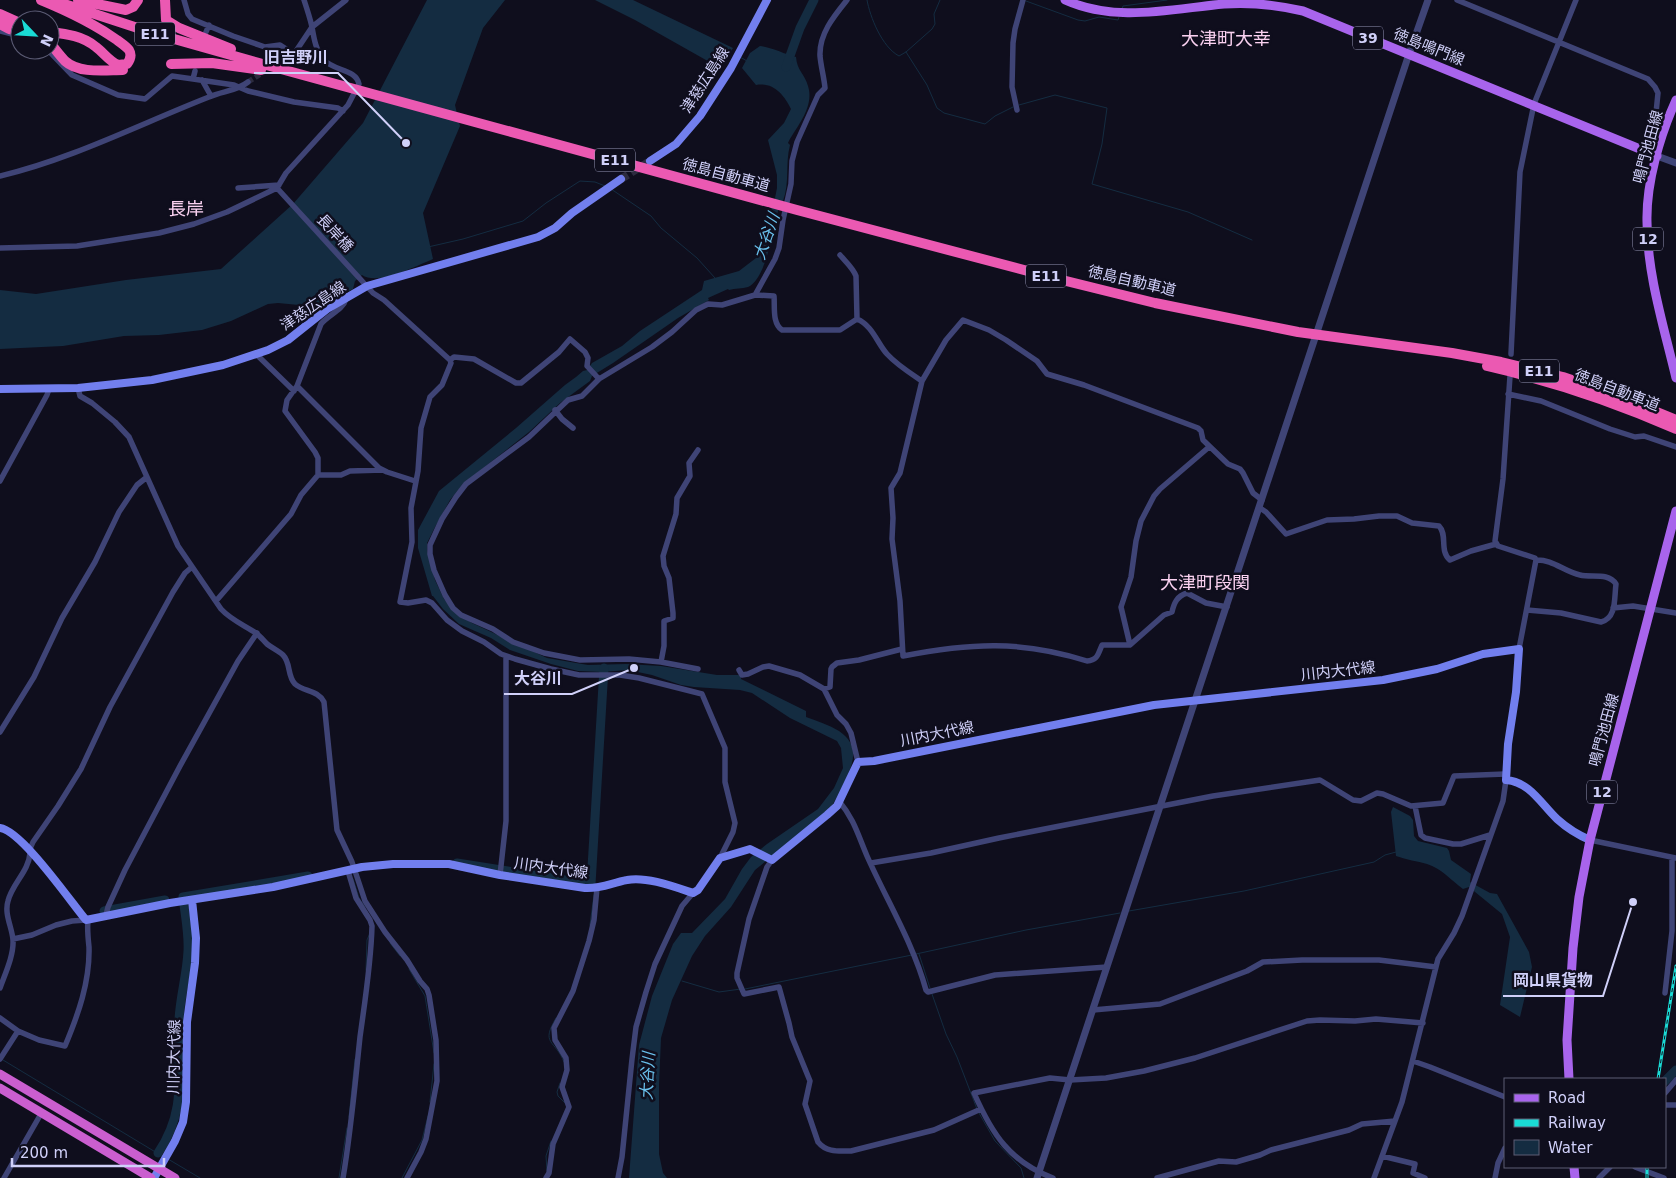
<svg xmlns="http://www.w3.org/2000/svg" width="1676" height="1178" viewBox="0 0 1676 1178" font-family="'DejaVu Sans','Noto Sans JP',sans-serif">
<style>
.water{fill:#142c41}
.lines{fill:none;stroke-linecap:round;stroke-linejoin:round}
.stream{stroke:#142c41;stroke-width:1}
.river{stroke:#142c41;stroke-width:9}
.minor-tunnel{stroke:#2c2b3e;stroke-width:5.5;stroke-dasharray:5.5 3;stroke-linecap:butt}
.secondary-tunnel{stroke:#2c2b3e;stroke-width:8;stroke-dasharray:8 4;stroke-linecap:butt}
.minor{stroke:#3f4476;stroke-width:5.5}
.tertiary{stroke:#3f4476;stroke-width:7}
.secondary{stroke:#727fee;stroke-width:8}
.primary{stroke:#a864ec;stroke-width:9}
.trunk{stroke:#ca5ecf;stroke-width:9}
.motorway{stroke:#eb59b2;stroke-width:10}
.rail-casing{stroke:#1adbd5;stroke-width:3}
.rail{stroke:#0f0e1d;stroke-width:1;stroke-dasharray:4;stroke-linecap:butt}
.labels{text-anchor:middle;stroke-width:5;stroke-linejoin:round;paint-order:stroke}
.shield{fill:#0f0e1d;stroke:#9696b7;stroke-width:1}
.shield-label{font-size:14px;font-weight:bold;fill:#d0d0f9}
.street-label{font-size:15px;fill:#d0d0f9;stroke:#0f0e1d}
.water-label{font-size:16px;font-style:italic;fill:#6ac1ed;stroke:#0f0e1d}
.quarter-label{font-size:18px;fill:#fad1f0;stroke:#0f0e1d}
.leader{fill:none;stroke:#d0d0f9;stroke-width:2}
.callout-dot{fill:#d0d0f9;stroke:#0f0e1d;stroke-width:2}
.callout-label{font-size:16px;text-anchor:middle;font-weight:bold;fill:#d0d0f9;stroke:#0f0e1d;stroke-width:5;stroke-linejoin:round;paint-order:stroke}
</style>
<rect width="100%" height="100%" fill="#0f0e1d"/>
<path class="water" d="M 427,0 L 505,0 L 483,28 L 455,105 L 460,126 L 423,213 L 433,259 C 416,266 378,286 362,275 L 355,281 L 353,289 L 327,302 L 299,305 L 278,303 L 268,304 L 231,321 L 202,330 L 159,335 L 124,336 L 63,346 L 0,349 L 0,290 L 36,294 L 126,280 L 221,269 L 293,204 L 363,123 Z
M 595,0 L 633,0 L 733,48 L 728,56 L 713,64 L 635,20 Z
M 760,46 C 773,48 784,54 796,57 C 797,71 805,74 808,86 C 815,108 795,128 788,143 L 790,145 C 785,164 790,182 783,201 L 781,201 C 774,220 768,278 748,287 C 742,289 735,288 729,290 L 728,289 L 708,298 L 709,300 L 678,318 L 613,363 L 592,376 L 590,381 L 560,403 L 529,432 L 463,484 L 450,500 L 434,529 L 427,543 L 427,550 L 435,580 L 444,599 L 455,611 L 472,623 L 547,658 L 588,665 L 626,664 L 661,666 L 717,675 L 739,675 L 741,676 L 741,679 L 806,711 L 806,717 C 817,721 829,725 839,731 C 861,746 853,764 844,783 C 839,793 835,802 828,811 L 755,870 L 731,907 L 705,936 L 692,956 L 672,1000 L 661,1038 L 659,1085 L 659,1154 L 663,1173 L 667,1178 L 629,1178 L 639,1045 L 652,996 L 673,944 L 681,933 L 692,933 L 725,899 L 742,869 L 751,857 L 767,844 L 818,809 L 834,788 L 843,768 L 841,748 L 837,741 L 790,718 L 752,693 L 740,690 L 694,687 L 681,685 L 652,675 L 628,670 L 602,672 L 578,671 L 551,664 L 510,650 L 491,638 L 459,624 L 443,609 L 433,596 L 432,596 L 418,548 L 418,530 L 439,491 L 516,428 L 565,385 L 576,377 L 583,371 L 587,370 L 592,363 L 622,346 L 640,331 L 696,294 L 702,290 L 704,281 L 739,271 L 756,258 L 765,226 L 775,198 L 777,188 L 777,175 L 768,140 L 784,123 L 791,109 C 784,95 774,82 756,85 L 742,68 L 750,53 Z
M 1393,807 L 1410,816 L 1413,820 L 1414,836 L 1418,841 L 1447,848 L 1449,851 L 1451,860 L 1471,874 L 1470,882 L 1490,893 L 1497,894 L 1529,952 L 1532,967 L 1520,1017 L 1500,1005 L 1510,937 L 1502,914 L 1469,887 L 1463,889 C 1452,881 1441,868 1427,864 C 1417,861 1407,860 1396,856 L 1391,812 Z"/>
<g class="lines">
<path class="stream" d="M 867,0 C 870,17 882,47 899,56 L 906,52 L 932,29 L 935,24 L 934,14 L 940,0
M 1026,1 L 1078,20 L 1085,21 L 1099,17 L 1118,20 L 1119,17
M 1122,9 L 1123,6 L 1167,0
M 906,52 L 927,85 L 937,108 L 944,113 L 985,124 L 995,116 L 1013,107
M 740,57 L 747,61
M 1019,105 L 1055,95 L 1107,108 L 1102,144 L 1092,184 L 1188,212 L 1252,240
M 611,189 L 651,216 L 661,228 L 697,258 L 715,278
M 428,247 L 463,239 L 523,221 L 546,203 L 580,181 L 595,182 L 605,186
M 353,879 L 359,898 L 365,907
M 1129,911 L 1244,891 L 1356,866 L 1374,862 L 1385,855 L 1396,852
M 590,925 L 594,895
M 390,943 L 400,956
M 916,954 L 1026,930 L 1120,913
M 919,954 L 930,988
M 409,969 L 425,996 L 434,1053
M 366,970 L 367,940 L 370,933
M 682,981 L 719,992 L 741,989
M 745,989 L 912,955
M 932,994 L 946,1034 L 957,1057 L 977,1109
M 556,1018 C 540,1045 555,1039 564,1062
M 3,1060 L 162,1156
M 560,1083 L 557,1092 L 558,1096 L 565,1103
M 430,1102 L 434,1064
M 979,1113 L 995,1141 L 1021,1168 L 1024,1178
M 349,1117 L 355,1059
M 168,1159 L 200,1178
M 547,1171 L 546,1156 L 551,1141
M 339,1178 L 347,1128
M 402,1178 L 422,1140 L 428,1116"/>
<path class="river" d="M 786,67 L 800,28 L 814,0
M 457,863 L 591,884 L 604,668
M 104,911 L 165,900
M 1665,1081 L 1676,1070
M 158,1153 C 189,1107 176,1071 179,1020 C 180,997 187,974 188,951 C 189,933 185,915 183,897 L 308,876"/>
<path class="minor-tunnel" d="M 273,66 L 286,58
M 248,82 L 265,71"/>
<path class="secondary-tunnel" d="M 621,179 L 650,161"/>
<path class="minor" d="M 184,0 L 188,14 L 192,19 L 233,36 L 265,47 L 280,45 L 294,54 L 326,63
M 304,0 C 307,9 310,18 312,27 C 314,39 316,51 324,60 C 334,71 356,69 359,84 L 348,105 L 286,173 L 277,188 L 373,293 L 384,300 L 450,360 L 451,363 L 442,385 L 430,397 L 421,428 L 418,471 L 411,508 L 412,542 L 400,602 L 408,603 L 426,600 L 432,603 L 447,620 L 462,631 L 484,642 L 501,654 L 515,659 L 551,669 L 579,675 L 620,675 L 639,678 L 702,694 L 725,748 L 725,782 L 735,823 L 733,832 L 720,858
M 1457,0 L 1648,79 L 1655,87 L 1658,93 L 1652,153
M 0,31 L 20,36
M 206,32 L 209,25
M 48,50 L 72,75 L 118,95 L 145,99 L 172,76 L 193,79
M 286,58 L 294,54 L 312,27 L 346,0
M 195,71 L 193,79 L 234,85 L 248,91 L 294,102 L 338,108 L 343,111
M 202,80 L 211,96
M 1017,110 L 1012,87 L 1013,43 L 1015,29 L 1023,0
M 0,176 C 72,159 140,124 209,97 C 222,91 237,91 248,82
M 238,188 L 279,185
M 0,248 L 77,246 L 159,233 L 194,224 L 227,212 L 277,188
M 840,255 C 846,262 853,268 856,276 L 857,319 C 873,326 877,343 887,354 C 897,365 910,373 922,381
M 755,295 L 775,259 L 779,248 L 783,220 L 791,184 L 792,161 L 797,142 L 818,95 L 825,88 C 824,77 821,67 820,56 C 819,34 834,16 847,0
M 346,299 C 343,310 328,315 321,324 L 297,386 L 379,468 L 387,472 L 415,481
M 256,354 L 294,391
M 1511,354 L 1520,172 L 1534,104 L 1576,0
M 450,360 L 454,357 L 474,359 L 516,383 L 521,383 L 559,352 L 570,339 L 585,352 L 588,358 L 587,366 L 599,379
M 1510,376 L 1503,479 L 1495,541 L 1498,546 L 1535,558 L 1536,560 L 1519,649
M 297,386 L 287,400 L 285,411 L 315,452 L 318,458 L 318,475
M 78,388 L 80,396 L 92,403 L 115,422 L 129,437 L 178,546 L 221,609 C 231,620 244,625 256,633 C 260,636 263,640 267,644 C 272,648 279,651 283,655 C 291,663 287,676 295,684 C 304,692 318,690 324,702 L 337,830 L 352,862 L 365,901 L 385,932 L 407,960 L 420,981 L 427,989 L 429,995 L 436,1040 L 437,1081 L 426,1139 L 421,1152 L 407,1178
M 1508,394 L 1541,401 L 1610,429 L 1635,437 L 1644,436 L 1676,447
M 555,410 L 562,419 L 573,428
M 698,450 L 689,463 L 690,476 L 677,498 L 676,514 L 663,556 L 664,566 L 669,578 L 673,613 L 673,618 L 664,621 L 664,646 L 661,662 L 698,669
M 0,481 L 47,395 L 49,389
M 1260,508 L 1266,512 L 1286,534 L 1327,520 L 1354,519 L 1379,516 L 1397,516 L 1412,523 L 1439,526 C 1448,535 1439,551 1450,560 L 1471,551 L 1496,544
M 216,601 L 291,514 L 301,495 L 318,475 L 341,475 L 350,471 L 383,470
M 1227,607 L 1206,603 L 1187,593 C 1177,596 1174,603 1172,612 L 1164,615 L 1130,645 L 1102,645 C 1098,654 1098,660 1087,661 C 1021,640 970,643 903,656 L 900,601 L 892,539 L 893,518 L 891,488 L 900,473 L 922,381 L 946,340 L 963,320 L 989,330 L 1006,340 L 1037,361 L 1047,374 L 1084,385 L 1198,428 L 1201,431 L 1203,440 L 1228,464 L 1240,469 L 1243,473 L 1253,493 L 1262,500
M 1613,608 L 1633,606 L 1676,613
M 1527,610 L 1561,613 L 1601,622 C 1617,618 1614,598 1616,584 C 1608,572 1592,578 1580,575 C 1565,572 1552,559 1536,560
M 1130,645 L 1121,607 L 1131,577 L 1136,541 L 1141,521 L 1154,496 L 1160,489 L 1209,447
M 661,662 L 629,659 L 580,660 L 544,653 L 513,642 L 493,629 L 461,615 L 453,608 L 445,595 L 434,570 L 430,554 L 430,545 L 442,519 L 456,497 L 466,484 L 529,437 L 568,400 L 582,396 L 599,379 L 652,347 L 672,332 L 696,310 L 708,304 L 722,305 L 755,295 L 774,296 C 775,307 772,323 782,330 L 840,330 L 857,319
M 739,670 L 742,675 L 748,674 L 763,667 L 769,666 L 800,675 L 824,689 L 837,715 L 846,724 L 851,733 L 858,762
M 824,689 L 830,687 L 831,669 L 832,667 L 837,663 L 859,660 L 902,649
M 0,732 L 34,677 L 62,618 L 95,562 L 119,512 L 137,485 L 147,477
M 839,801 C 854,819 858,835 867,856 C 887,901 913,943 926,990 L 928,992 L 995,975 L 1107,967
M 1415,806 L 1421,835 L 1425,838 L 1453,844 L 1461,844 L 1490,835
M 1590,840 L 1676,858
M 29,851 L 33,842 L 58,806 L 81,769 L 110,707 L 173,592 L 185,573 L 192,567
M 772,860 L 767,867 L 749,919 L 737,973 L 737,978 L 744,994 L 779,987 L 789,1023 L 792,1037 L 810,1081 L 805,1104 L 818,1142 C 827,1153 839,1151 851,1151 L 934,1130 L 981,1109
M 871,863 L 931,853 L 999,838 L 1213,796 L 1320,780 L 1353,800 L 1361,801 L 1377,793 L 1383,794 L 1411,806 L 1443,803 L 1454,776 L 1505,774
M 500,875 L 506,821 L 506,656
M 106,915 L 108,907 L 125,870 L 180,766 L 238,661 L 257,633
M 13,939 L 32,935 L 56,925 L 72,921 L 86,920
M 0,988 C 5,974 14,955 13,940 C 12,927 4,914 8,901 C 12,884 29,871 30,853
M 1665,993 L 1672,931 L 1672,858
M 1093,1010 L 1160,1004 L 1247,971 L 1263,962 L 1302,960 L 1379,960 L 1436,967
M 0,1018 L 18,1031 L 0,1059
M 18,1031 L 39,1040 L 65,1046 C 78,1015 90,982 89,947 C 88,938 87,929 88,920
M 1413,1061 L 1430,1067 L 1505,1097
M 1665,1093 L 1676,1080
M 1665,1105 L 1676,1105
M 1382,1156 L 1415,1164 L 1413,1173 L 1425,1178
M 1635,1167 L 1664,1178
M 4,1178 L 42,1112
M 343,1178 C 351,1131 355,1084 360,1037 C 365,1000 371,964 372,926 L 370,920 L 356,898 L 348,871
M 546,1178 L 549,1173 L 553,1144 L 569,1107 L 562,1087 L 567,1070 L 566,1058 L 555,1040 L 554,1028 L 573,991 L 589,941 L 594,920 L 597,888
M 618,1178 L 622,1157 L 632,1059 L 636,1027 L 646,992 L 655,964 L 682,906 L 693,893
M 1053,1178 C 1010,1162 992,1134 974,1093 L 1050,1078 L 1070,1080 L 1106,1078 L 1144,1071 L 1195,1058 L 1307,1021 L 1320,1020 L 1355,1021 L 1376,1019 L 1423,1023
M 1157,1178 L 1219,1161 L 1236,1162 L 1260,1155 L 1271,1150 L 1349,1130 L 1362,1124 L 1395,1121
M 1374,1178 L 1402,1102 L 1438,959 L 1454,933 L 1462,916 L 1503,801 L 1506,780
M 1495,1178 L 1498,1163 L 1505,1148
M 1599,1178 L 1610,1167"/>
<path class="tertiary" d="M 1657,156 L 1676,163
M 1037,1178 L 1409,54 L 1428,0"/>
<path class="secondary" d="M 650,161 L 676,144 L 700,116 L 731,68 L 767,0
M 0,389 L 78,388 L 152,380 L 223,365 L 268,350 L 288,340 L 327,309 L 367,286 L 538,237 L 555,228 L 572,213 L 621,179
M 0,828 C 22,831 70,901 86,920 L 170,903 L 273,887 L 362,867 L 393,864 L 449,864 L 500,875 L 585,888 C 601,889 611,883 627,880 C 646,876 675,887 693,893 L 698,890 L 720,858 L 750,849 L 772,860 L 827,815 L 837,806 L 858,762 L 874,761 L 1154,705 L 1383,680 L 1437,669 L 1483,654 L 1519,649 L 1516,692 L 1508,744 L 1506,780 C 1530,782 1541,804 1557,819 C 1567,828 1578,835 1590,840
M 154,1178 L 175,1141 L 183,1122 L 186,1102 L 187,1022 L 195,963 L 196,938 L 192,900"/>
<path class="primary" d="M 1065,0 C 1116,23 1170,9 1224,4 C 1251,2 1277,5 1303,11 L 1657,156
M 1676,100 C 1660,135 1646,183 1647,222 C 1647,274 1664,327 1676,378
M 1569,1079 L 1567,1040 L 1573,948 L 1579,897 L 1590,840 L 1676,511
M 1574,1167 L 1575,1178"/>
<path class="trunk" d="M 0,1074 L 175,1178
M 0,1088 L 151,1178"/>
<path class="motorway" d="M 41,0 C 68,11 93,23 117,40 C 121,43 126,46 129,50 C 132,55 130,60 127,64 L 118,65 C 109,61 104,53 96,47 C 83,36 67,34 50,32
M 52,0 L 153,33 L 259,63 L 797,210 L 1058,279 L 1155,303 L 1298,332 L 1452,353 L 1501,362 L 1563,377 L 1610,393 L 1676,420
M 78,0 L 126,10 L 133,7 L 138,0
M 165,0 L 166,20 L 179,28 L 231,49
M 0,14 L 20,23
M 0,24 L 9,29 L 20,31
M 50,43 C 55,49 60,56 65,61 C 79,74 106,70 123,70
M 171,64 L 212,63 L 261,70
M 1487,366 C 1552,381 1615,402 1676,429"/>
<defs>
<path id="rail" d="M 1658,1079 L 1676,966
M 1647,1178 L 1647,1167"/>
</defs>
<use href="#rail" class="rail-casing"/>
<use href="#rail" class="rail"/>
</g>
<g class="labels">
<g class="shield">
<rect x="135" y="22.5" width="40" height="23" rx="4"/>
<rect x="1353" y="26.5" width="30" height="23" rx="4"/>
<rect x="595" y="148.5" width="40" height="23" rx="4"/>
<rect x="1633" y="227.5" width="30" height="23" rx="4"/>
<rect x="1026" y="264.5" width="40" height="23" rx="4"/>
<rect x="1519" y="359.5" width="40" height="23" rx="4"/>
<rect x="1587" y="780.5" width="30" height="23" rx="4"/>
</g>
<g class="shield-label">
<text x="155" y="39">E11</text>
<text x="1368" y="43">39</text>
<text x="615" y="165">E11</text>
<text x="1648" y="244">12</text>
<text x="1046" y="281">E11</text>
<text x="1539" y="376">E11</text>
<text x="1602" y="797">12</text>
</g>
<g class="street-label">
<text transform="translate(1429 47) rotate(22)" y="5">徳島鳴門線</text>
<text transform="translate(705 80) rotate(-57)" y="5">津慈広島線</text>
<text transform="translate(1648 147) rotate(-75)" y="5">鳴門池田線</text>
<text transform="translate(726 175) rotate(15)" y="5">徳島自動車道</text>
<text transform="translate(335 233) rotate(47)" y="5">長岸橋</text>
<text transform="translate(1132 281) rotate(13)" y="5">徳島自動車道</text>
<text transform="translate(313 306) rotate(-34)" y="5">津慈広島線</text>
<text transform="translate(1617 390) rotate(21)" y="5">徳島自動車道</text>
<text transform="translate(1338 671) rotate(-6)" y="5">川内大代線</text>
<text transform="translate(1604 730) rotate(-75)" y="5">鳴門池田線</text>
<text transform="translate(937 734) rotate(-11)" y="5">川内大代線</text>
<text transform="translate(551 868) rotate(8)" y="5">川内大代線</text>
<text transform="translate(174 1057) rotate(-89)" y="5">川内大代線</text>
</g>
<g class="water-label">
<text transform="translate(766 236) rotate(-71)" y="6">大谷川</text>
<text transform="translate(647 1076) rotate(-87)" y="6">大谷川</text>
</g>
<g class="quarter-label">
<text x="1226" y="45">大津町大幸</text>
<text x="186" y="215">長岸</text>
<text x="1205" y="589">大津町段関</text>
</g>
</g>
<path class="leader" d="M406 143L338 73H254M634 668L572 694H504M1633 902L1603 996H1503"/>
<g class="callout-dot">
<circle cx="406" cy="143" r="5"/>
<circle cx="634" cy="668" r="5"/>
<circle cx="1633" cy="902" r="5"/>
</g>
<g class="callout-label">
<text x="296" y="63">旧吉野川</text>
<text x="538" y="684">大谷川</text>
<text x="1553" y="986">岡山県貨物</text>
</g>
<rect x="1504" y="1078" width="162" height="90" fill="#0f0e1d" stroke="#5c5c75"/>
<rect x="1514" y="1094" width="25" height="8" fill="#a864ec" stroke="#5c5c75"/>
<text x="1548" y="1103" font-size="15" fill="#d0d0f9">Road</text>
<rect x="1514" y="1119" width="25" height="8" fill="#1adbd5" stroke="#5c5c75"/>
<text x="1548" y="1128" font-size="15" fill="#d0d0f9">Railway</text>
<rect x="1514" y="1140" width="25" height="15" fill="#142c41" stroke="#5c5c75"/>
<text x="1548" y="1153" font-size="15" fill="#d0d0f9">Water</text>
<g transform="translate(35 35) rotate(115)"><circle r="24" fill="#0f0e1d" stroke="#5c5c75"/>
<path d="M0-4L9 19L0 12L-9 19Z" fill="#1adbd5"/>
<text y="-8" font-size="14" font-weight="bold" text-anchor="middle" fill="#d0d0f9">N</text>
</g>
<path d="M12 1158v8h152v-8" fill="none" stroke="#d0d0f9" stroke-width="2.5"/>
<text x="20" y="1158" font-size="15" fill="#d0d0f9" stroke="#0f0e1d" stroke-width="4" paint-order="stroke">200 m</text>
</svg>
